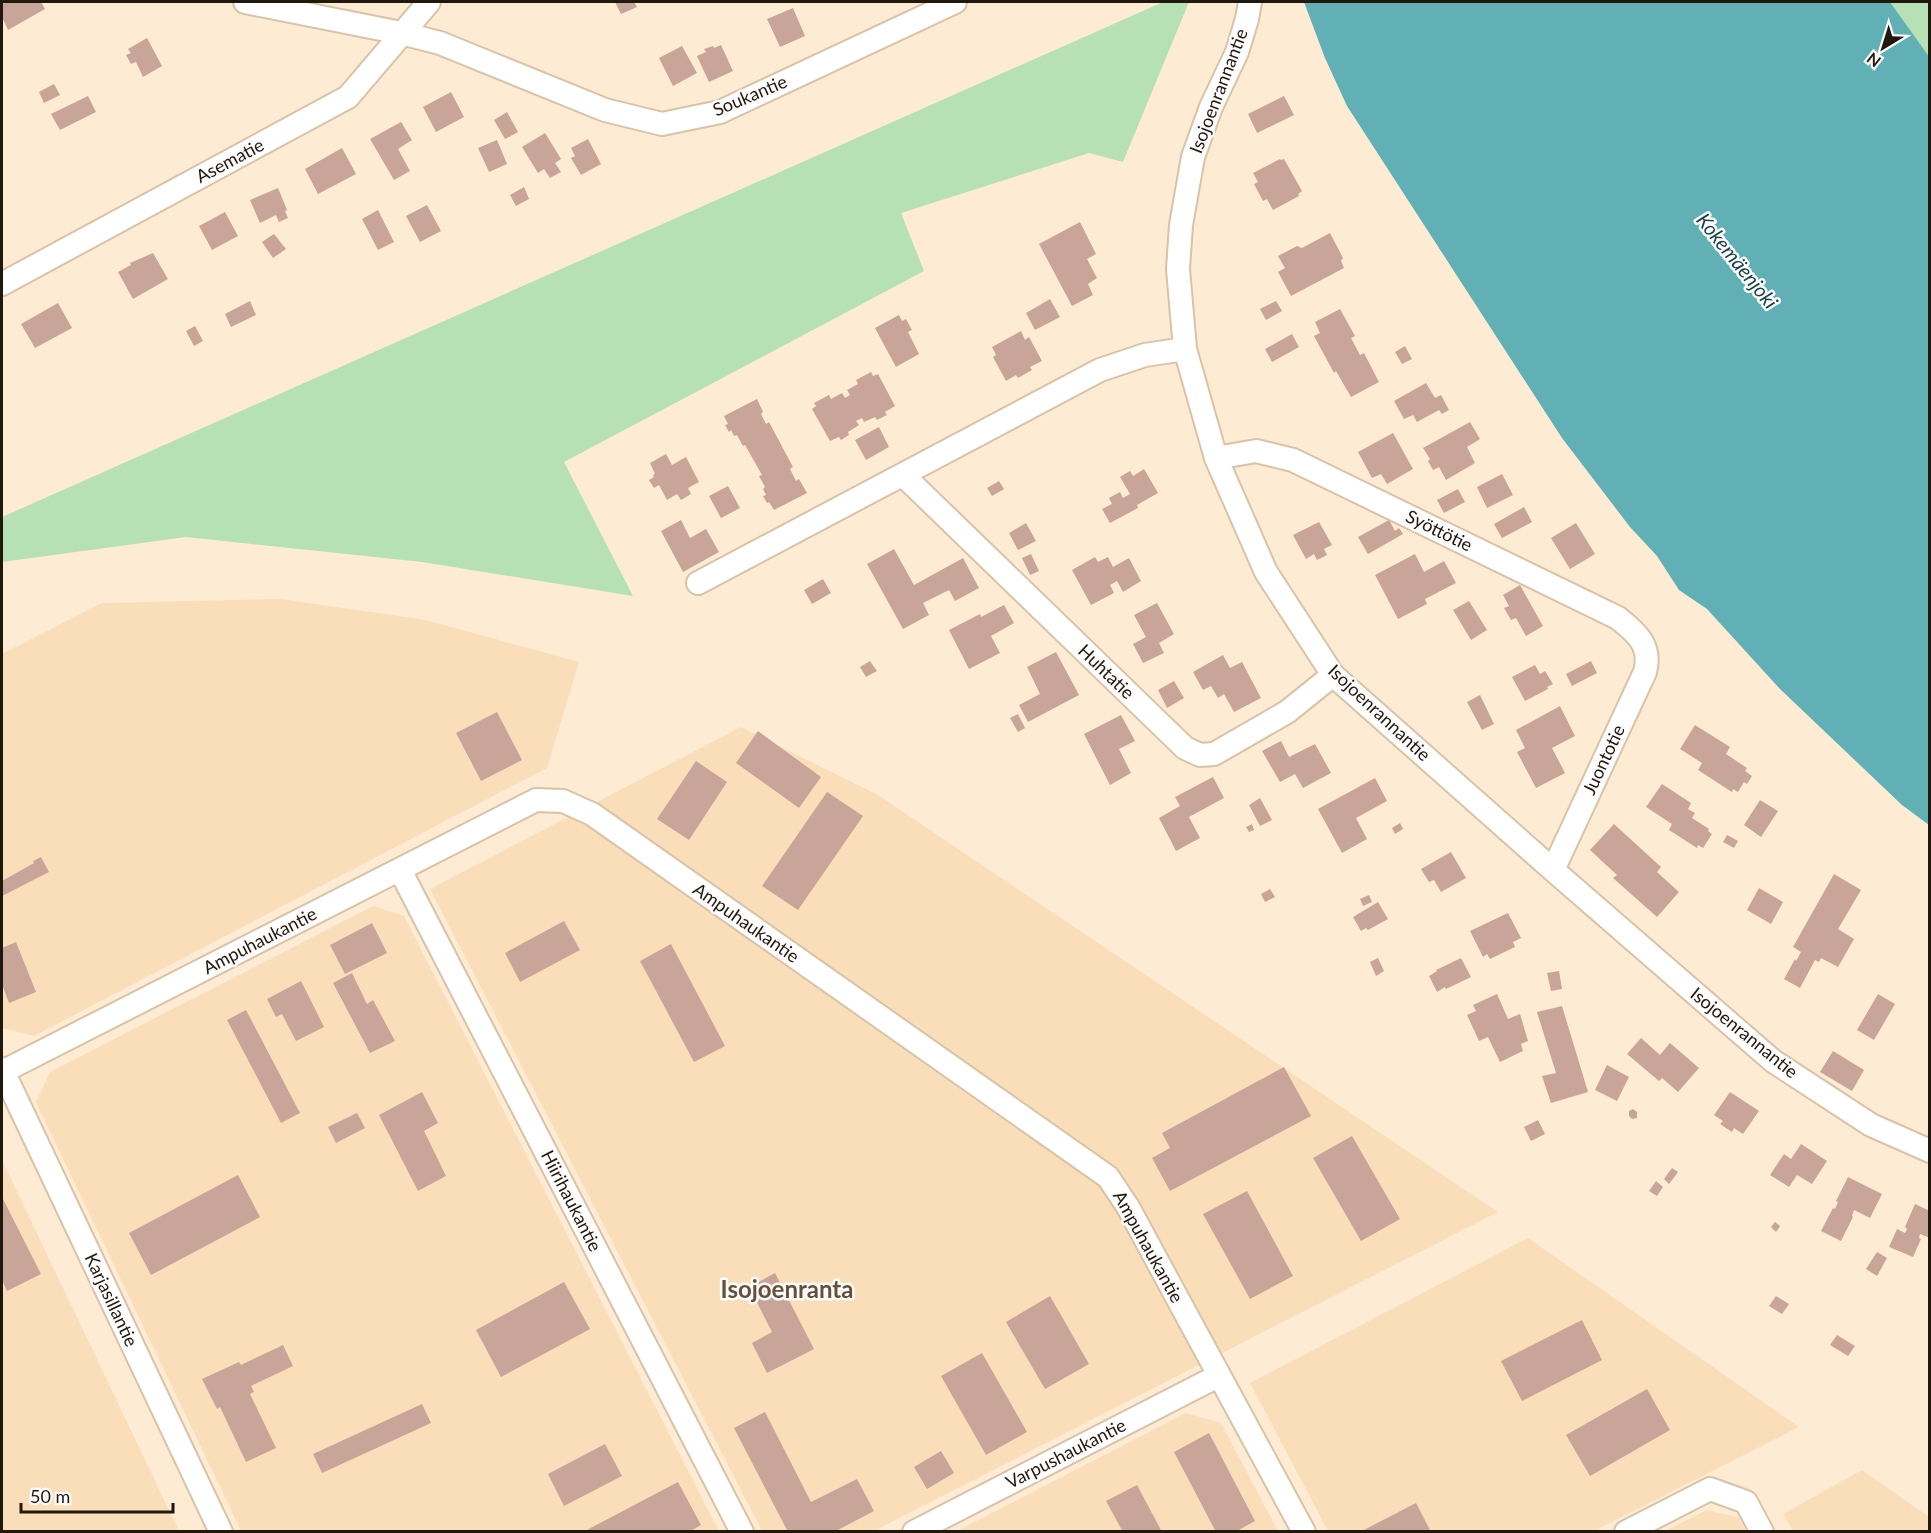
<svg xmlns="http://www.w3.org/2000/svg" width="1931" height="1533" viewBox="0 0 1931 1533" font-family="Lato,sans-serif">
<style>
.built{fill:#fadeba}
.green{fill:#b6e1b7}
.water{fill:#60b0b5}
.building{fill:#c8a598}
.lines{fill:none;stroke-linecap:round;stroke-linejoin:round}
.minor-casing{stroke:#d9c3a7;stroke-width:26}
.minor{stroke:#fff;stroke-width:22}
.labels{text-anchor:middle;stroke-width:5;stroke-linejoin:round;paint-order:stroke}
.street-label{font-size:18px;fill:#20180d;stroke:#fcfcfc}
.water-label{font-size:20px;font-style:italic;fill:#193f42;stroke:#fcfcfc}
.district-label{font-size:24px;font-weight:bold;fill:#655138;stroke:#fcfcfc}
</style>
<rect width="100%" height="100%" fill="#feebd4"/>
<path class="built" d="M 281,599 L 426,620 L 579,662 L 547,768 L 34,1036 L 2,1028 L 2,654 L 102,603 Z
M 741,727 L 878,795 L 1498,1212 L 874,1531 L 762,1531 L 430,889 Z
M 373,906 L 404,916 L 719,1531 L 241,1531 L 36,1102 L 50,1072 Z
M 2,1160 L 179,1531 L 2,1531 Z
M 1528,1238 L 1799,1427 L 1594,1531 L 1328,1531 L 1250,1383 Z
M 1186,1413 L 1221,1423 L 1278,1531 L 955,1532 Z
M 1862,1470 L 1929,1517 L 1929,1531 L 1793,1531 L 1783,1514 Z
M 1707,1510 L 1739,1518 L 1746,1531 L 1665,1531 Z"/>
<path class="green" d="M 1163,2 L 1189,2 L 1123,162 L 1089,153 L 901,213 L 924,271 L 564,462 L 633,596 L 422,562 L 186,537 L 2,562 L 2,517 Z
M 1890,2 L 1929,2 L 1929,58 Z"/>
<path class="water" d="M 1304,2 L 1890,2 L 1930,58 L 1929,825 L 1902,805 L 1780,689 L 1707,609 L 1679,590 L 1657,556 L 1630,527 L 1562,438 L 1347,106 L 1325,58 Z"/>
<path class="building" d="M 7,2 L 41,2 L 45,9 L 8,30 L 2,17 L 2,4 Z
M 615,2 L 634,2 L 637,7 L 621,14 Z
M 793,8 L 805,36 L 780,47 L 767,19 Z
M 147,38 L 162,66 L 143,77 L 136,62 L 131,64 L 126,55 L 131,53 L 128,49 Z
M 721,45 L 733,71 L 709,82 L 697,56 L 706,52 L 704,49 L 713,46 L 714,48 Z
M 682,46 L 697,73 L 673,86 L 659,58 Z
M 54,84 L 60,95 L 44,103 L 39,92 Z
M 451,92 L 464,117 L 436,132 L 423,107 Z
M 88,96 L 96,112 L 60,130 L 51,114 Z
M 1284,96 L 1294,115 L 1257,133 L 1248,114 Z
M 507,112 L 518,132 L 505,139 L 494,120 Z
M 401,122 L 412,140 L 398,149 L 410,171 L 394,180 L 370,139 Z
M 545,133 L 561,159 L 555,163 L 561,172 L 550,178 L 544,169 L 538,173 L 522,147 Z
M 588,139 L 601,164 L 581,175 L 571,158 L 575,156 L 571,148 Z
M 497,140 L 507,164 L 489,172 L 478,148 Z
M 342,148 L 356,174 L 318,194 L 305,169 Z
M 1280,159 L 1281,160 L 1284,159 L 1302,191 L 1298,194 L 1299,196 L 1273,210 L 1267,199 L 1263,201 L 1254,184 L 1258,182 L 1253,173 Z
M 524,187 L 529,199 L 516,206 L 510,195 Z
M 278,188 L 287,210 L 285,211 L 288,218 L 279,222 L 276,215 L 260,223 L 250,200 Z
M 427,205 L 441,231 L 420,242 L 406,216 Z
M 378,210 L 394,242 L 378,250 L 362,219 Z
M 225,212 L 238,236 L 212,250 L 199,226 Z
M 1080,222 L 1096,254 L 1087,259 L 1097,278 L 1088,284 L 1093,295 L 1072,306 L 1039,244 Z
M 1330,233 L 1343,258 L 1341,261 L 1344,268 L 1291,296 L 1278,272 L 1285,268 L 1278,256 L 1297,246 L 1302,248 Z
M 274,234 L 286,249 L 273,258 L 262,242 Z
M 153,253 L 168,279 L 133,299 L 118,272 L 131,265 L 130,263 Z
M 1050,299 L 1060,317 L 1035,330 L 1026,313 Z
M 250,301 L 256,315 L 231,327 L 225,314 Z
M 1276,301 L 1282,311 L 1266,320 L 1260,309 Z
M 58,303 L 72,328 L 35,348 L 21,324 Z
M 1340,309 L 1355,336 L 1351,338 L 1360,355 L 1364,353 L 1379,382 L 1351,397 L 1336,371 L 1334,373 L 1314,336 L 1320,333 L 1315,322 Z
M 899,315 L 902,321 L 906,319 L 912,330 L 908,332 L 919,354 L 896,367 L 875,328 Z
M 195,326 L 203,341 L 194,346 L 186,331 Z
M 1021,331 L 1025,340 L 1029,337 L 1042,361 L 1030,367 L 1032,370 L 1018,378 L 1016,375 L 1006,381 L 993,357 L 996,355 L 992,347 Z
M 1292,334 L 1299,347 L 1272,362 L 1265,349 Z
M 1405,346 L 1412,359 L 1402,364 L 1395,352 Z
M 871,372 L 873,376 L 878,374 L 895,406 L 885,412 L 887,415 L 877,420 L 875,417 L 864,422 L 862,418 L 856,421 L 859,425 L 848,432 L 849,435 L 841,440 L 839,437 L 830,441 L 812,409 L 816,406 L 814,403 L 829,395 L 831,399 L 842,393 L 845,398 L 850,395 L 847,390 L 858,384 L 856,380 Z
M 1426,383 L 1435,398 L 1441,395 L 1449,410 L 1442,414 L 1439,410 L 1417,422 L 1413,415 L 1404,419 L 1394,401 Z
M 757,399 L 763,412 L 761,414 L 766,424 L 769,422 L 793,467 L 790,469 L 796,481 L 799,479 L 807,493 L 774,510 L 769,502 L 767,503 L 763,496 L 766,495 L 763,489 L 765,487 L 759,476 L 762,475 L 745,445 L 743,446 L 737,435 L 734,436 L 731,430 L 729,432 L 725,425 L 728,424 L 724,416 Z
M 1470,422 L 1480,439 L 1467,447 L 1475,463 L 1446,480 L 1439,467 L 1433,470 L 1428,461 L 1430,459 L 1423,448 Z
M 879,427 L 889,447 L 866,460 L 855,440 Z
M 1393,433 L 1413,469 L 1387,484 L 1381,474 L 1372,478 L 1358,452 Z
M 666,454 L 672,465 L 686,457 L 699,482 L 688,488 L 691,494 L 681,500 L 677,494 L 667,500 L 659,485 L 654,488 L 649,480 L 654,477 L 653,475 L 655,474 L 650,463 Z
M 1144,469 L 1158,493 L 1137,505 L 1138,508 L 1110,523 L 1102,509 L 1112,504 L 1109,498 L 1120,492 L 1123,498 L 1130,494 L 1120,477 L 1130,471 L 1133,476 Z
M 1502,474 L 1513,495 L 1487,508 L 1477,487 Z
M 999,481 L 1004,489 L 992,496 L 987,488 Z
M 728,486 L 740,508 L 721,518 L 709,496 Z
M 1458,489 L 1465,502 L 1444,513 L 1437,500 Z
M 1524,507 L 1532,522 L 1502,538 L 1494,524 Z
M 681,520 L 690,538 L 706,529 L 719,552 L 683,572 L 661,531 Z
M 1389,520 L 1395,531 L 1399,528 L 1403,534 L 1368,554 L 1358,537 Z
M 1319,522 L 1332,545 L 1324,549 L 1327,555 L 1317,560 L 1314,554 L 1306,559 L 1293,535 Z
M 1026,523 L 1036,541 L 1018,550 L 1009,533 Z
M 1576,523 L 1595,554 L 1570,569 L 1551,538 Z
M 894,549 L 914,585 L 963,558 L 979,588 L 955,601 L 949,590 L 923,603 L 929,615 L 903,629 L 867,564 Z
M 1031,554 L 1039,571 L 1030,575 L 1022,558 Z
M 1415,554 L 1424,572 L 1444,561 L 1456,583 L 1425,599 L 1427,604 L 1398,619 L 1375,575 Z
M 1095,557 L 1098,562 L 1108,557 L 1113,567 L 1129,558 L 1141,581 L 1123,592 L 1117,581 L 1110,585 L 1114,593 L 1091,605 L 1072,570 Z
M 823,579 L 831,593 L 812,604 L 804,590 Z
M 1520,585 L 1543,626 L 1526,636 L 1516,618 L 1511,620 L 1504,608 L 1509,606 L 1503,595 Z
M 1469,601 L 1487,630 L 1471,640 L 1453,610 Z
M 1157,603 L 1174,634 L 1159,643 L 1164,653 L 1143,663 L 1133,644 L 1146,637 L 1134,615 Z
M 1004,605 L 1014,623 L 991,636 L 1000,653 L 969,669 L 949,630 L 980,614 L 981,617 Z
M 1056,652 L 1079,695 L 1028,722 L 1019,705 L 1040,694 L 1027,667 Z
M 1223,655 L 1230,668 L 1242,662 L 1261,698 L 1234,712 L 1224,694 L 1218,698 L 1211,686 L 1203,690 L 1193,672 Z
M 870,661 L 877,671 L 866,677 L 860,667 Z
M 1591,661 L 1597,673 L 1572,686 L 1566,674 Z
M 1535,665 L 1540,674 L 1545,671 L 1553,684 L 1547,687 L 1548,689 L 1525,701 L 1512,677 Z
M 1174,681 L 1184,698 L 1167,708 L 1158,690 Z
M 1480,695 L 1494,724 L 1482,730 L 1467,702 Z
M 1560,706 L 1575,736 L 1552,748 L 1565,773 L 1536,788 L 1517,752 L 1525,748 L 1516,730 Z
M 497,712 L 522,760 L 481,781 L 456,733 Z
M 1018,714 L 1025,728 L 1018,732 L 1010,718 Z
M 1121,715 L 1135,741 L 1119,749 L 1131,773 L 1110,785 L 1084,734 Z
M 1695,725 L 1730,747 L 1726,754 L 1747,768 L 1745,771 L 1752,776 L 1747,784 L 1744,782 L 1738,792 L 1733,789 L 1732,792 L 1698,770 L 1702,763 L 1680,749 Z
M 758,731 L 821,777 L 799,808 L 736,763 Z
M 1281,741 L 1289,757 L 1315,744 L 1331,773 L 1303,788 L 1295,774 L 1280,782 L 1262,751 Z
M 696,761 L 727,782 L 689,840 L 657,819 Z
M 1213,777 L 1224,798 L 1189,817 L 1200,838 L 1176,851 L 1159,818 L 1180,806 L 1175,797 Z
M 1375,778 L 1387,801 L 1356,818 L 1367,839 L 1342,853 L 1318,809 Z
M 1662,784 L 1691,803 L 1688,809 L 1695,813 L 1692,818 L 1709,829 L 1708,831 L 1712,834 L 1703,848 L 1698,845 L 1697,848 L 1669,830 L 1672,824 L 1646,807 Z
M 827,792 L 863,816 L 798,910 L 762,886 Z
M 1260,798 L 1272,820 L 1260,826 L 1249,805 Z
M 1760,800 L 1778,811 L 1761,837 L 1744,825 Z
M 1400,823 L 1403,829 L 1395,834 L 1392,828 Z
M 1252,824 L 1254,830 L 1249,832 L 1246,827 Z
M 1614,824 L 1661,867 L 1657,872 L 1679,892 L 1657,917 L 1613,878 L 1617,875 L 1590,850 Z
M 1727,835 L 1738,841 L 1734,848 L 1723,842 Z
M 1451,852 L 1466,878 L 1441,892 L 1434,880 L 1429,882 L 1421,869 Z
M 41,857 L 49,872 L 2,896 L 2,881 L 34,863 L 33,861 Z
M 1834,874 L 1861,890 L 1838,929 L 1854,939 L 1838,967 L 1821,958 L 1819,962 L 1815,960 L 1800,988 L 1784,979 L 1795,959 L 1796,961 L 1801,952 L 1793,947 Z
M 1759,888 L 1783,902 L 1771,924 L 1747,910 Z
M 1270,889 L 1275,897 L 1265,902 L 1261,894 Z
M 1369,895 L 1372,902 L 1363,906 L 1360,899 Z
M 1378,902 L 1388,919 L 1368,930 L 1366,928 L 1361,931 L 1353,917 Z
M 1508,913 L 1521,938 L 1513,942 L 1515,947 L 1490,959 L 1487,954 L 1483,957 L 1470,931 Z
M 564,921 L 580,950 L 520,982 L 505,953 Z
M 372,923 L 387,953 L 345,974 L 330,945 Z
M 16,942 L 36,992 L 9,1003 L 2,984 L 2,948 Z
M 671,944 L 725,1046 L 694,1062 L 640,961 Z
M 1378,958 L 1384,971 L 1376,976 L 1370,962 Z
M 1461,958 L 1471,977 L 1446,989 L 1445,987 L 1437,992 L 1429,976 L 1437,971 L 1436,970 Z
M 1559,971 L 1562,989 L 1551,991 L 1547,973 Z
M 352,973 L 367,1004 L 373,1000 L 395,1041 L 370,1053 L 333,983 Z
M 301,981 L 324,1027 L 296,1041 L 282,1014 L 276,1017 L 267,999 Z
M 1497,994 L 1508,1019 L 1520,1014 L 1528,1041 L 1521,1044 L 1523,1051 L 1500,1062 L 1488,1037 L 1479,1041 L 1467,1015 L 1476,1011 L 1473,1005 Z
M 1878,994 L 1895,1004 L 1874,1040 L 1857,1030 Z
M 1562,1006 L 1588,1092 L 1551,1103 L 1542,1076 L 1556,1073 L 1537,1012 Z
M 246,1010 L 300,1113 L 281,1123 L 227,1020 Z
M 1641,1038 L 1660,1055 L 1670,1043 L 1699,1068 L 1678,1092 L 1662,1078 L 1659,1081 L 1627,1054 Z
M 1833,1051 L 1864,1070 L 1852,1091 L 1820,1072 Z
M 1607,1065 L 1629,1077 L 1617,1101 L 1595,1090 Z
M 1284,1067 L 1311,1116 L 1170,1191 L 1152,1158 L 1170,1148 L 1162,1133 Z
M 422,1092 L 438,1123 L 424,1131 L 446,1176 L 418,1191 L 379,1115 Z
M 1730,1092 L 1759,1111 L 1743,1134 L 1734,1128 L 1732,1132 L 1720,1124 L 1723,1121 L 1714,1115 Z
M 1633,1109 L 1637,1112 L 1637,1118 L 1632,1119 L 1629,1116 L 1629,1111 Z
M 357,1113 L 365,1128 L 336,1143 L 328,1127 Z
M 1538,1120 L 1545,1134 L 1531,1141 L 1524,1127 Z
M 1352,1136 L 1400,1219 L 1361,1241 L 1313,1158 Z
M 1801,1144 L 1827,1161 L 1812,1184 L 1797,1175 L 1789,1187 L 1770,1175 L 1784,1154 L 1791,1159 Z
M 1672,1168 L 1678,1172 L 1669,1184 L 1664,1179 Z
M 238,1175 L 260,1217 L 151,1275 L 129,1233 Z
M 1848,1177 L 1882,1194 L 1870,1218 L 1854,1210 L 1852,1216 L 1853,1217 L 1841,1241 L 1821,1231 L 1833,1208 L 1835,1209 L 1838,1202 L 1836,1201 Z
M 1656,1181 L 1663,1187 L 1657,1196 L 1649,1191 Z
M 1247,1191 L 1293,1276 L 1250,1299 L 1203,1214 Z
M 2,1197 L 41,1274 L 7,1291 L 2,1280 Z
M 1915,1204 L 1930,1211 L 1930,1238 L 1920,1234 L 1919,1238 L 1921,1239 L 1913,1257 L 1889,1247 L 1897,1229 L 1905,1233 L 1907,1229 L 1905,1227 Z
M 1775,1222 L 1780,1226 L 1776,1232 L 1771,1227 Z
M 1877,1252 L 1887,1258 L 1877,1276 L 1866,1269 Z
M 775,1273 L 814,1349 L 767,1373 L 752,1343 L 772,1332 L 749,1287 Z
M 564,1282 L 590,1329 L 501,1377 L 476,1330 Z
M 1050,1296 L 1089,1364 L 1045,1389 L 1006,1322 Z
M 1776,1296 L 1789,1304 L 1782,1314 L 1769,1306 Z
M 1582,1320 L 1602,1360 L 1522,1401 L 1501,1361 Z
M 1837,1335 L 1855,1346 L 1848,1356 L 1830,1345 Z
M 283,1345 L 293,1366 L 251,1386 L 254,1392 L 250,1394 L 276,1448 L 246,1462 L 220,1407 L 217,1409 L 202,1379 L 239,1362 L 241,1365 Z
M 982,1353 L 1027,1432 L 986,1455 L 941,1376 Z
M 1647,1389 L 1670,1430 L 1590,1476 L 1566,1435 Z
M 422,1404 L 431,1423 L 322,1473 L 313,1454 Z
M 765,1412 L 811,1502 L 857,1479 L 874,1511 L 834,1532 L 788,1532 L 734,1428 Z
M 1209,1433 L 1255,1521 L 1235,1532 L 1216,1532 L 1174,1452 Z
M 605,1444 L 622,1476 L 564,1506 L 548,1474 Z
M 941,1451 L 954,1473 L 927,1489 L 914,1467 Z
M 678,1482 L 701,1525 L 689,1532 L 583,1532 Z
M 1137,1485 L 1162,1532 L 1123,1532 L 1106,1501 Z
M 1416,1503 L 1431,1532 L 1360,1532 Z"/>
<g class="lines">
<defs>
<path id="minor" d="M 245,2 L 401,33 L 440,43 L 605,110 L 662,124 L 720,112 L 955,2
M 1250,2 L 1247,19 L 1237,52 L 1211,107 L 1193,157 L 1181,225 L 1178,269 L 1185,349 L 1216,458 L 1266,572 L 1333,675 L 1553,870 L 1773,1061 L 1871,1125 L 1930,1151
M 2,284 L 348,97 L 429,2
M 1216,458 L 1256,451 L 1293,460 L 1618,618 C 1637,633 1652,646 1645,672 L 1553,870
M 903,475 L 1185,748 L 1200,755 L 1214,754 L 1287,712 L 1333,675
M 698,583 L 1100,370 L 1145,355 L 1185,349
M 400,870 L 742,1532
M 2,1069 L 221,1532
M 2,1072 L 536,800 L 563,801 L 592,814 L 1108,1177 L 1128,1207 L 1304,1532
M 914,1532 L 1218,1376
M 1626,1532 L 1710,1489 L 1746,1502 L 1762,1532"/>
</defs>
<use href="#minor" class="minor-casing"/>
<use href="#minor" class="minor"/>
</g>
<g class="labels">
<g class="street-label">
<text transform="translate(1219 91) rotate(-69)" y="6">Isojoenrannantie</text>
<text transform="translate(750 96) rotate(-23)" y="6">Soukantie</text>
<text transform="translate(230 161) rotate(-28)" y="6">Asematie</text>
<text transform="translate(1439 531) rotate(26)" y="6">Syöttötie</text>
<text transform="translate(1106 672) rotate(44)" y="6">Huhtatie</text>
<text transform="translate(1379 713) rotate(43)" y="6">Isojoenrannantie</text>
<text transform="translate(1604 760) rotate(-65)" y="6">Juontotie</text>
<text transform="translate(746 923) rotate(35)" y="6">Ampuhaukantie</text>
<text transform="translate(260 941) rotate(-27)" y="6">Ampuhaukantie</text>
<text transform="translate(1744 1033) rotate(39)" y="6">Isojoenrannantie</text>
<text transform="translate(571 1201) rotate(63)" y="6">Hiirihaukantie</text>
<text transform="translate(1148 1247) rotate(61)" y="6">Ampuhaukantie</text>
<text transform="translate(111 1300) rotate(65)" y="6">Karjasillantie</text>
<text transform="translate(1066 1454) rotate(-27)" y="6">Varpushaukantie</text>
</g>
<g class="water-label">
<text transform="translate(1737 261) rotate(51)" y="7">Kokemäenjoki</text>
</g>
<g class="district-label">
<text x="787" y="1298">Isojoenranta</text>
</g>
</g>
<rect width="1931" height="1533" fill="none" stroke="#20180d" stroke-width="6"/>
<g transform="translate(1883 48) rotate(218)" stroke="#fcfcfc" stroke-width="4.5" paint-order="stroke">
<path d="M0-4.5L10 22L0 15L-10 22Z" fill="#20180d"/>
<text y="-9" font-size="16" font-weight="bold" text-anchor="middle" fill="#20180d">N</text>
</g>
<path d="M21 1503v9h152v-9" fill="none" stroke="#20180d" stroke-width="3"/>
<text x="30" y="1503" font-size="18" fill="#20180d" stroke="#fcfcfc" stroke-width="4.5" paint-order="stroke">50 m</text>
</svg>
